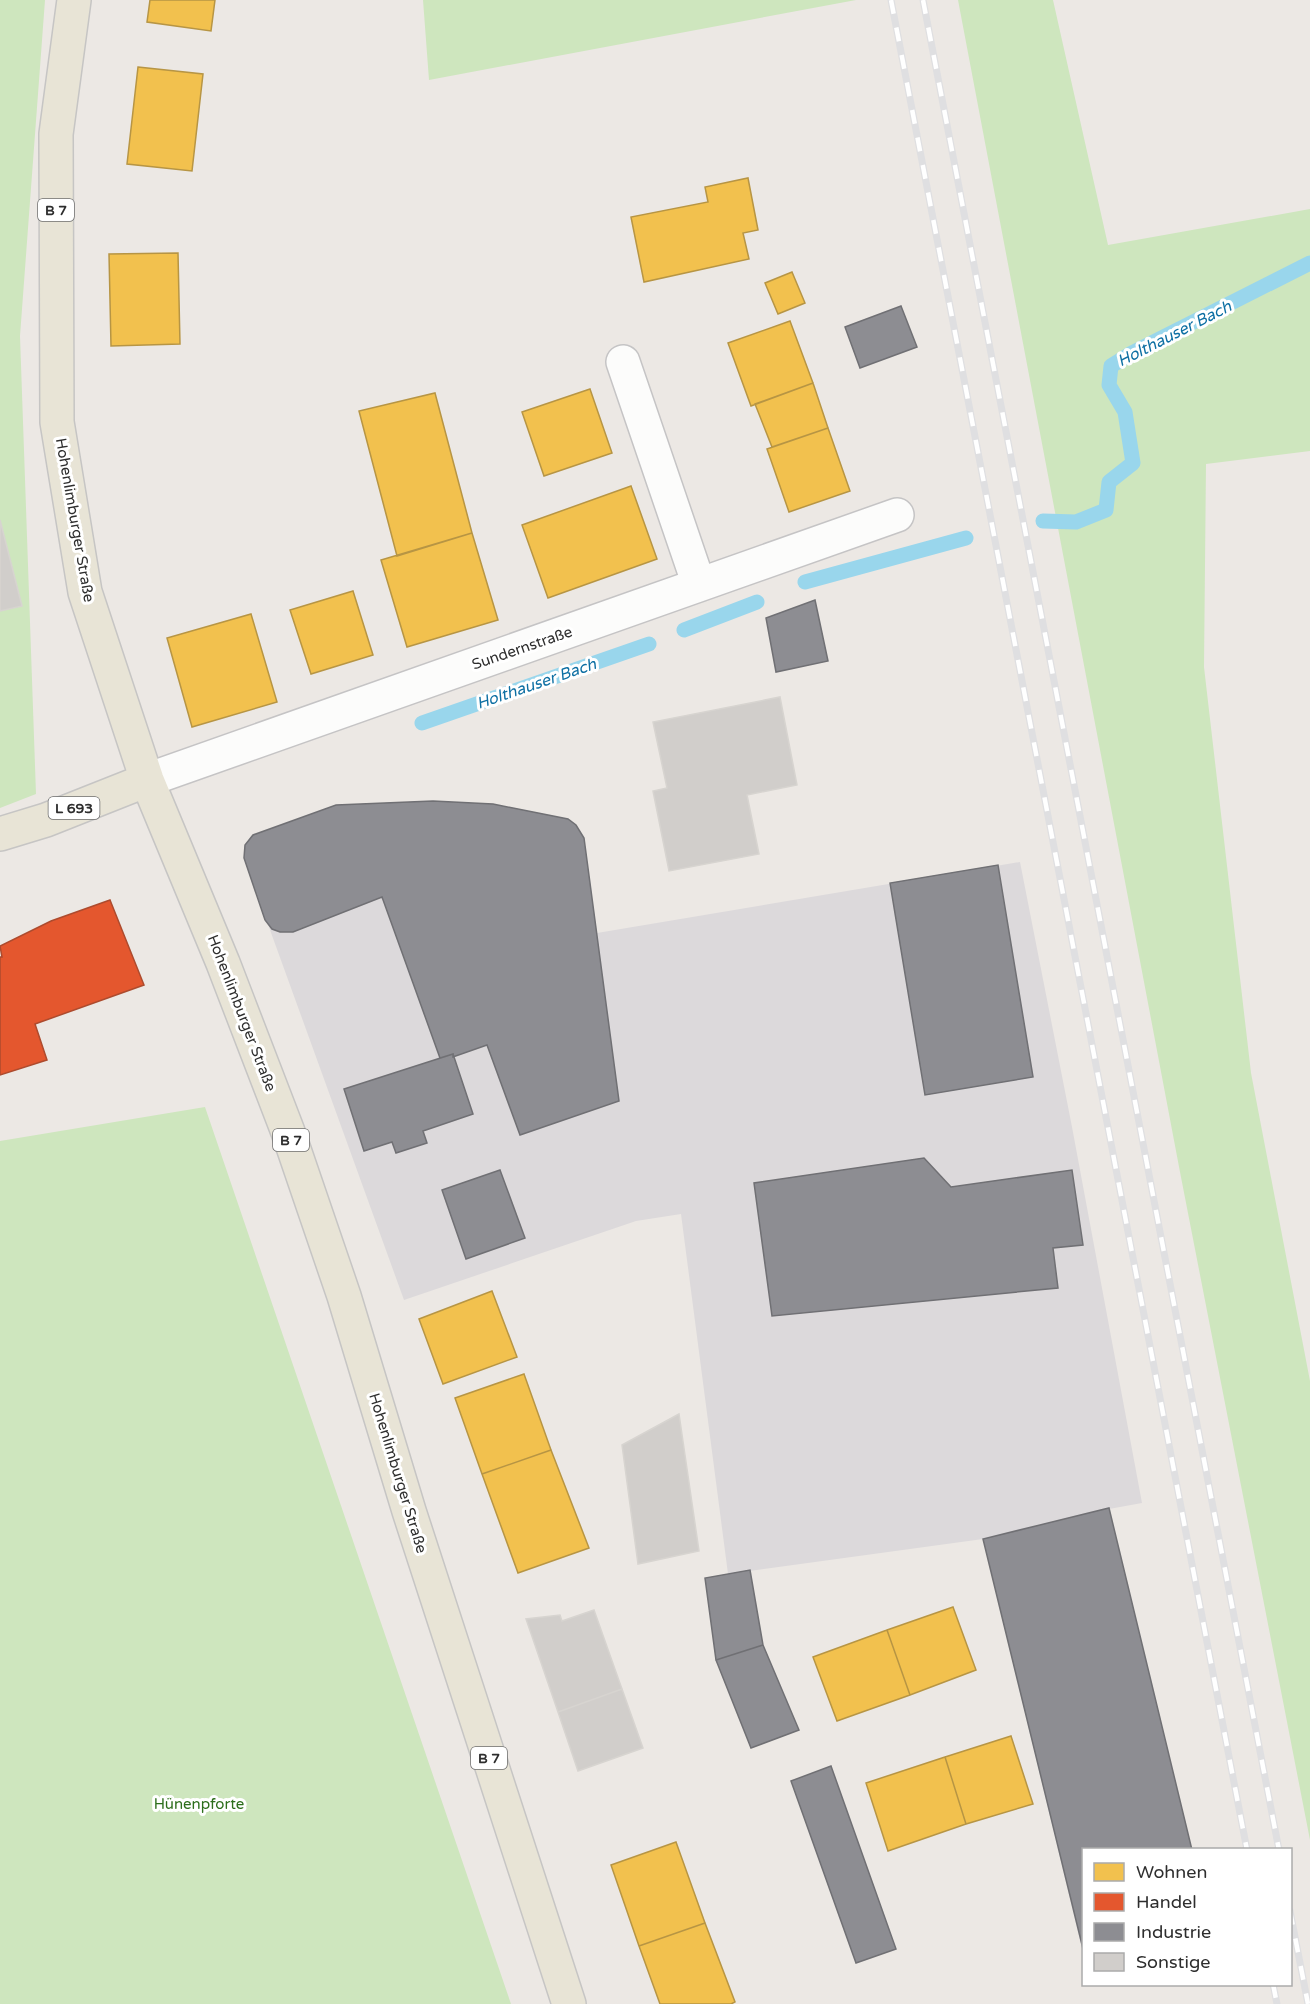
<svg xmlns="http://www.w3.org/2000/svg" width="1310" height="2004" viewBox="0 0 1310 2004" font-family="'Varela Round',sans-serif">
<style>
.industrial{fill:#dcd9db}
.green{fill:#cee6be}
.homes{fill:#f2c14e;stroke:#b79544;stroke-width:1.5}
.shops{fill:#e4572e;stroke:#ad4b2e;stroke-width:1.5}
.industry{fill:#8d8d92;stroke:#707074;stroke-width:1.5}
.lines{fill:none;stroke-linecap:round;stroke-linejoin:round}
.stream{stroke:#99d6ec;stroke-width:15}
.building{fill:#d1cecb;stroke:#d7d4d0;stroke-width:1.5}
.minor-casing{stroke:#c5c4c5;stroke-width:36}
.primary-casing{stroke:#c6c5c4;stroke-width:36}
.minor{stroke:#fcfcfb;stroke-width:33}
.primary{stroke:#e8e4d6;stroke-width:33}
.rail-casing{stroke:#dfdfe1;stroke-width:7}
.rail{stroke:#fff;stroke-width:4.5;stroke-dasharray:14;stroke-linecap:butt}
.labels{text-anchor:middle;stroke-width:6;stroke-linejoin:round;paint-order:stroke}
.shield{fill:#fff;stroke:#6d6d6d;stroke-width:1.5}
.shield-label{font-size:14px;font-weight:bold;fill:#2e2e2e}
.street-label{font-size:15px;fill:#2e2e2e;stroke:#fff}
.park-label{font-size:15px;fill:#2c6e1b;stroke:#fff}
.water-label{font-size:16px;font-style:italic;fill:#0d6fa3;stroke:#fff}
</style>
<rect width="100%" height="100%" fill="#ece8e4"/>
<path class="industrial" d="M 433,801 L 493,804 L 568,819 L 576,825 L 584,838 L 597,933 L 1020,862 L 1072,1127 L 1142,1503 L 1109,1509 L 1084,1850 L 1083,1953 L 983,1539 L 728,1574 L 681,1214 L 636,1221 L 404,1300 L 244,858 L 245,845 L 253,835 L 336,805 Z"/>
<path class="green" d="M 0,0 L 45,0 L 20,336 L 36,794 L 0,808 Z
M 423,0 L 856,0 L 429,80 Z
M 958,0 L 1053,0 L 1108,245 L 1310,209 L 1310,451 L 1206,464 L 1204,667 L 1251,1073 L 1310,1381 L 1310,1840 L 1180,1172 Z
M 205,1107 L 511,2004 L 0,2004 L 0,1141 Z"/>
<path class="homes" d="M 150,0 L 215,0 L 211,31 L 147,22 Z
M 138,67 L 203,74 L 192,171 L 127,164 Z
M 748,178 L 758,230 L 743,233 L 749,259 L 644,282 L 631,217 L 708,202 L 705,187 Z
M 178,253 L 180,344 L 111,346 L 109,254 Z
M 792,272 L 805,303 L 778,314 L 765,283 Z
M 790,321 L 813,383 L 751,406 L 728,343 Z
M 813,383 L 828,428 L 772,447 L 755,404 Z
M 590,389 L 612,453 L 544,476 L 522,412 Z
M 435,393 L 472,533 L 397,556 L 359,411 Z
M 828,428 L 850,491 L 789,512 L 767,449 Z
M 631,486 L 657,559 L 548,598 L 522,525 Z
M 472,533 L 498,620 L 407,647 L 381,560 Z
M 353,591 L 373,655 L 311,674 L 290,610 Z
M 251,614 L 277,702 L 192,727 L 167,638 Z
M 492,1291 L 517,1357 L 443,1384 L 419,1319 Z
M 524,1374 L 551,1450 L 482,1474 L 455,1398 Z
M 551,1450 L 589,1548 L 518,1573 L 482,1474 Z
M 953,1607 L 976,1670 L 910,1695 L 887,1630 Z
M 887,1630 L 910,1695 L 837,1721 L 813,1657 Z
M 1011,1736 L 1033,1804 L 966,1824 L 945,1757 Z
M 945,1757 L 966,1824 L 888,1851 L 866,1783 Z
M 676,1842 L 705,1923 L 639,1946 L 611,1865 Z
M 705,1923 L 735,2002 L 731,2004 L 660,2004 L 639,1946 Z"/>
<path class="shops" d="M 110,900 L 144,985 L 35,1024 L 47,1060 L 0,1075 L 0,957 L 2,957 L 0,946 L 51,921 Z"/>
<path class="industry" d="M 901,306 L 917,347 L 860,368 L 845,327 Z
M 815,600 L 828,661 L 776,672 L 766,618 Z
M 433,801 L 493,804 L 568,819 L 576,825 L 584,838 L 619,1101 L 520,1135 L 487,1045 L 453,1057 L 453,1054 L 440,1058 L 382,897 L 293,932 L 280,932 L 272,929 L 265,920 L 244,858 L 245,845 L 253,835 L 336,805 Z
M 998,865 L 1033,1077 L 925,1095 L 890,883 Z
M 453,1054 L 473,1114 L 423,1131 L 427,1143 L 396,1153 L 392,1142 L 364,1151 L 344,1089 Z
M 924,1158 L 951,1187 L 1072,1170 L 1083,1245 L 1053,1248 L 1058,1288 L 772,1316 L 754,1183 Z
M 500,1170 L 525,1238 L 466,1259 L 442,1190 Z
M 1109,1508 L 1192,1850 L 1084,1850 L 1084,1953 L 983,1539 Z
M 750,1570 L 763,1645 L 716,1660 L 705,1578 Z
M 763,1645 L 799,1730 L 751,1748 L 716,1660 Z
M 831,1766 L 896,1949 L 856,1963 L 791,1781 Z"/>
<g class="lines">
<path class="stream" d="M 1043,521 L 1076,522 L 1106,510 L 1109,482 L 1133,463 L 1125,412 L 1109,385 L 1111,366 L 1132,353 L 1310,263
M 805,582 L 966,538
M 684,630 L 757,602
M 422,723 L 649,644"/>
</g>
<path class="building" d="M 0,520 L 22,606 L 0,611 Z
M 780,697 L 797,785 L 747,795 L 759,854 L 669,871 L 653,791 L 667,788 L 653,722 Z
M 679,1414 L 699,1551 L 638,1564 L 622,1445 Z
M 594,1610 L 622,1689 L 558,1712 L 526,1619 L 560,1615 L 562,1621 Z
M 622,1689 L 643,1748 L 578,1771 L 558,1712 Z"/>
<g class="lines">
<defs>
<path id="minor" d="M 623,362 L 699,585
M 147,780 L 897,515"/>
<path id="primary" d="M 74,0 L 56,134 L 57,422 L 85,592 L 147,780 L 223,963 L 288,1132 L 344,1296 L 409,1511 L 569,2004
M 0,834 L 46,820 L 147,780"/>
</defs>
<use href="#minor" class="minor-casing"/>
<use href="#primary" class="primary-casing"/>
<use href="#minor" class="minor"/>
<use href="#primary" class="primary"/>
<defs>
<path id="rail" d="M 891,0 L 1247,1850
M 923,0 L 1279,1850
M 1290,1911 L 1308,2004
M 1273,1984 L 1277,2004"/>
</defs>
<use href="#rail" class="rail-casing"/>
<use href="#rail" class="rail"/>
</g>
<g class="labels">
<g class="shield">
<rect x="38" y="199" width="36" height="22" rx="4.5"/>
<rect x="48.5" y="797" width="51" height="22" rx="4.5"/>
<rect x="273" y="1129" width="36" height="22" rx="4.5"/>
<rect x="471" y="1747" width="36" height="22" rx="4.5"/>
</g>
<g class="shield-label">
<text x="56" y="215">B 7</text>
<text x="74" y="813">L 693</text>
<text x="291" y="1145">B 7</text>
<text x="489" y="1763">B 7</text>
</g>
<g class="street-label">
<text transform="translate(75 520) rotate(80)" y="5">Hohenlimburger Straße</text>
<text transform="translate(522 648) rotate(-19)" y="5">Sundernstraße</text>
<text transform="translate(242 1013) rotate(69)" y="5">Hohenlimburger Straße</text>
<text transform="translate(398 1473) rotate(73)" y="5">Hohenlimburger Straße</text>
</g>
<g class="park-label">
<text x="199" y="1809">Hünenpforte</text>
</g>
<g class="water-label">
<text transform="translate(1174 333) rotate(-27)" y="6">Holthauser Bach</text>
<text transform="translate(536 683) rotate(-19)" y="6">Holthauser Bach</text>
</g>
</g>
<rect x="1082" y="1848" width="210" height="138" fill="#ffffff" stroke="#ababab" stroke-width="1.5"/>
<rect x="1094" y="1863" width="30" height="18" fill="#f2c14e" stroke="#ababab" stroke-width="1.5"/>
<text x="1136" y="1878" font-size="18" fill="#2e2e2e">Wohnen</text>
<rect x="1094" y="1893" width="30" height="18" fill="#e4572e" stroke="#ababab" stroke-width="1.5"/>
<text x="1136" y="1908" font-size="18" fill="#2e2e2e">Handel</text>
<rect x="1094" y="1923" width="30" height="18" fill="#8d8d92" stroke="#ababab" stroke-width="1.5"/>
<text x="1136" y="1938" font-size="18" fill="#2e2e2e">Industrie</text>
<rect x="1094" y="1953" width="30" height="18" fill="#d1cecb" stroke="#ababab" stroke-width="1.5"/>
<text x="1136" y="1968" font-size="18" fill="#2e2e2e">Sonstige</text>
</svg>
